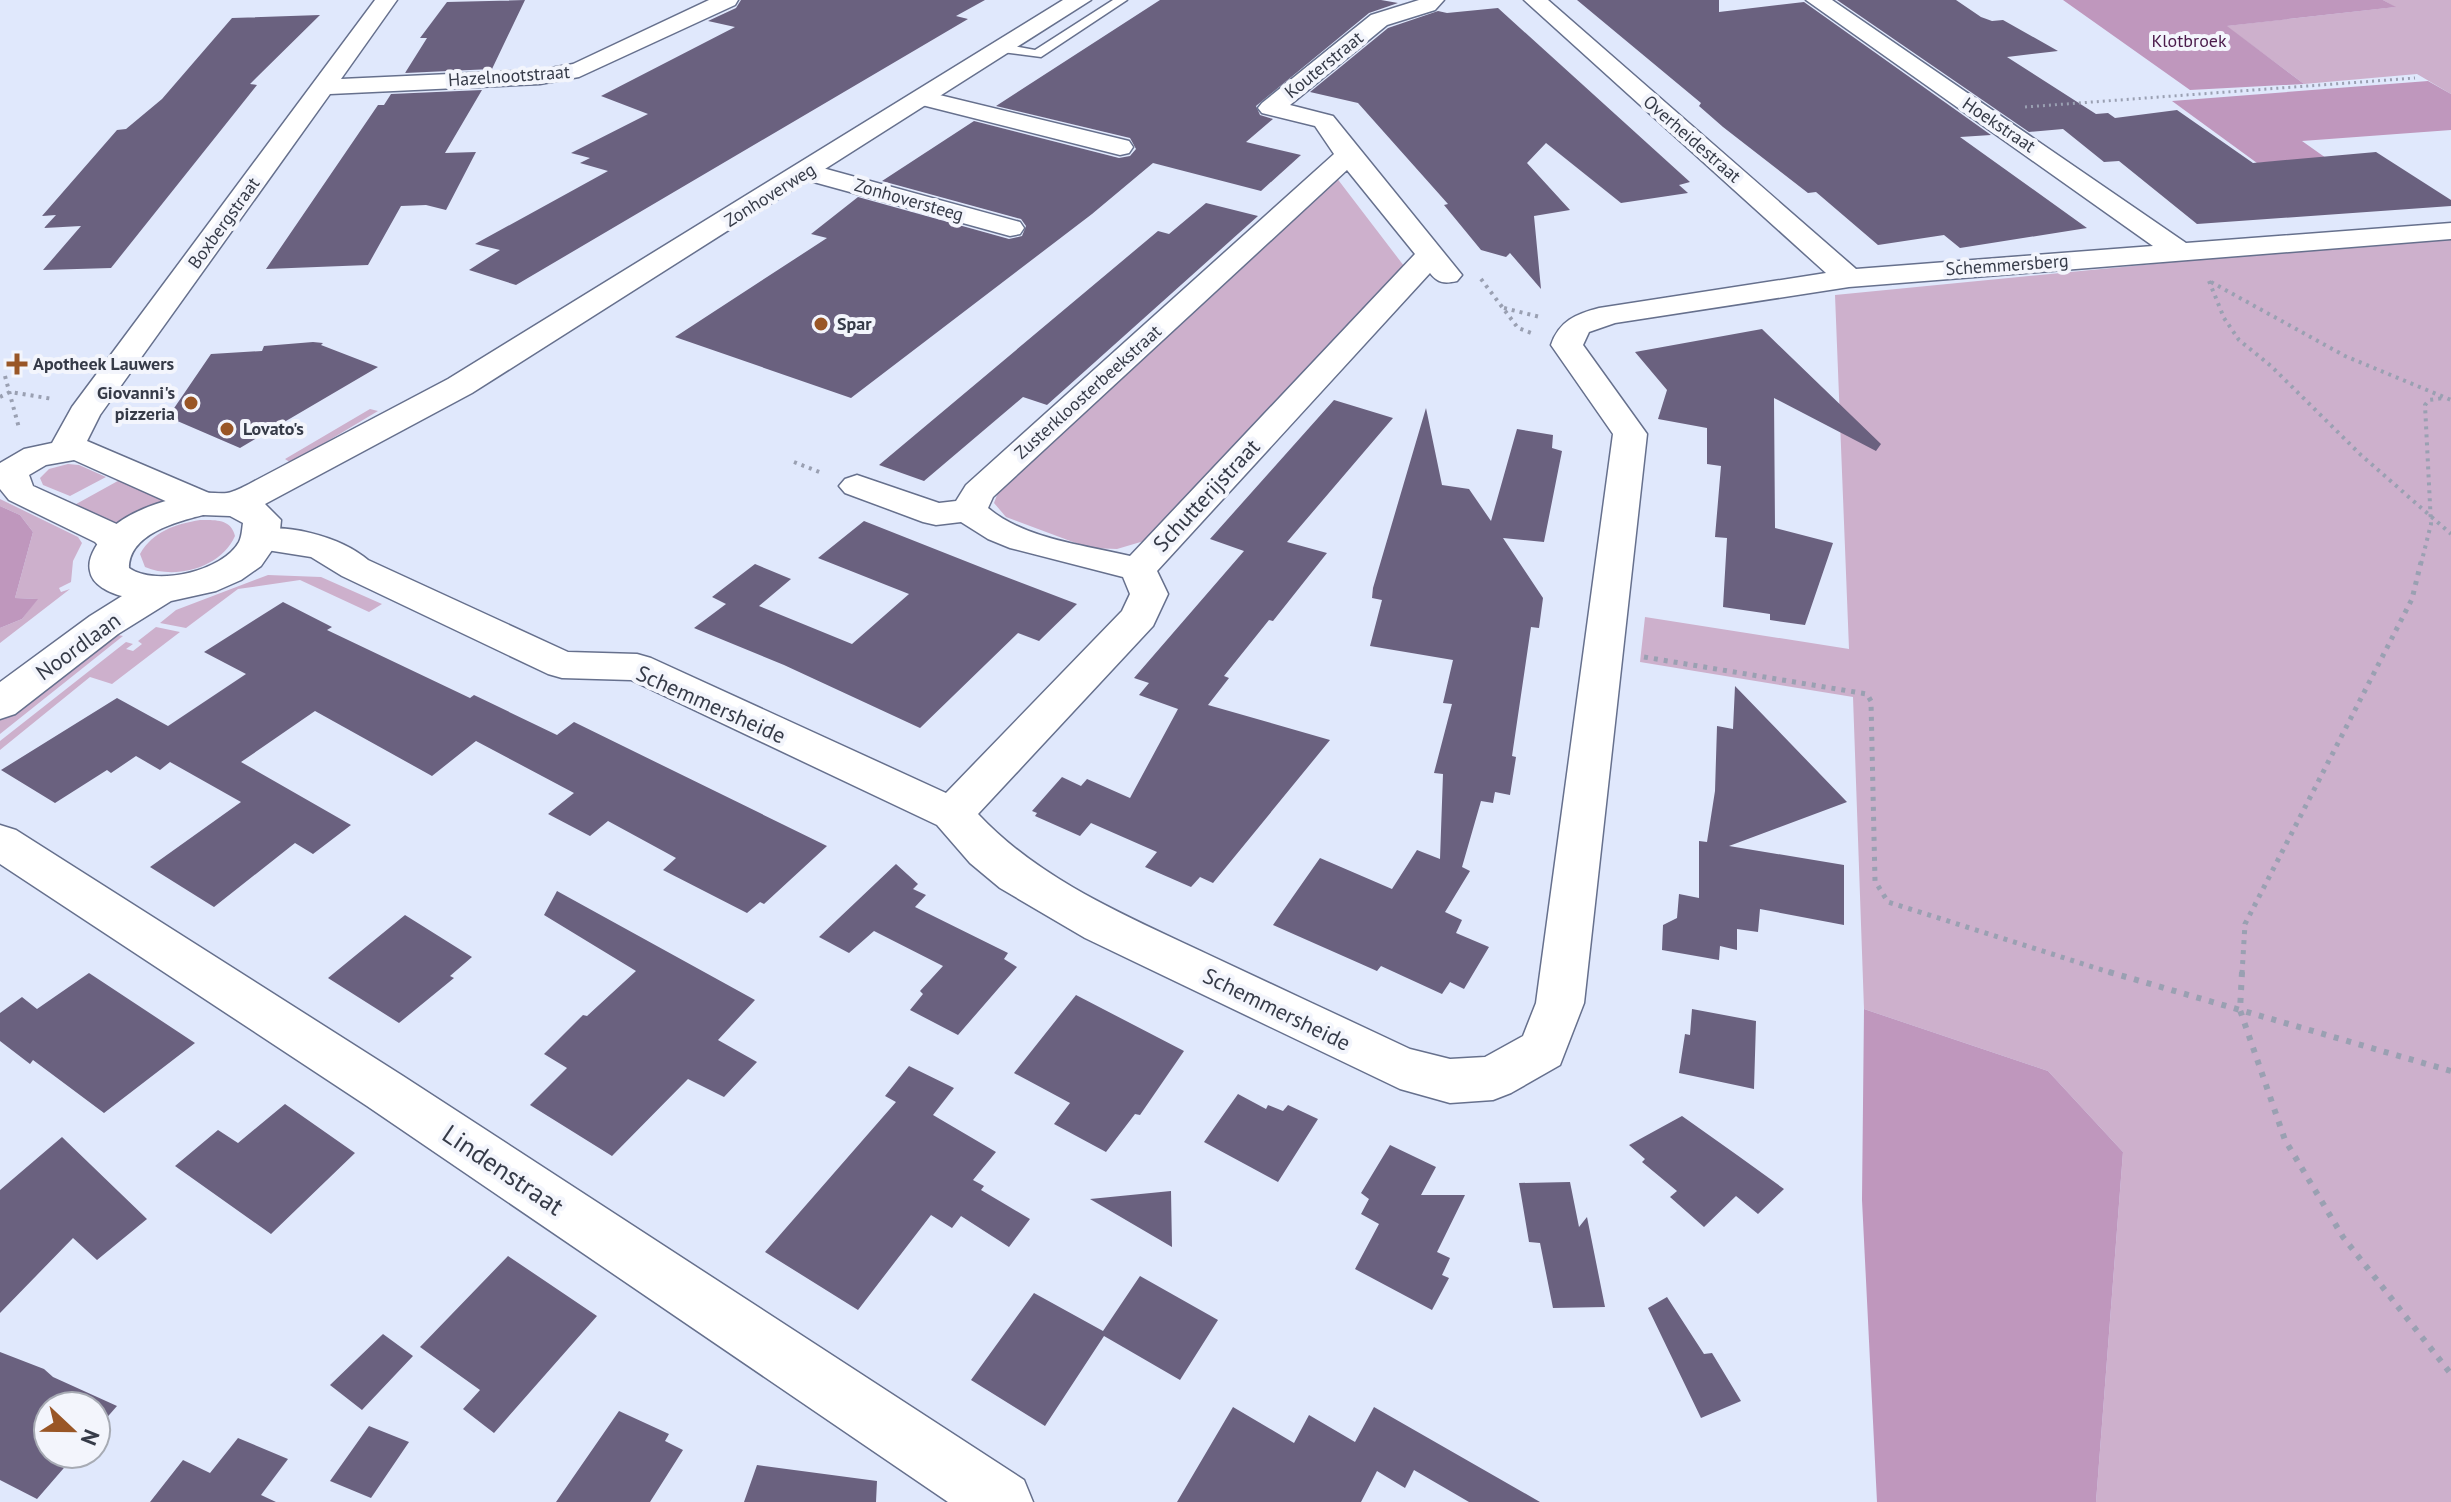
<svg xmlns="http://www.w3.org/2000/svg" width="2451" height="1502" viewBox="0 0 2451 1502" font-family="'PT Sans',sans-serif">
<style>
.green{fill:#cdb0cc}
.forest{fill:#bf97bd}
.building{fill:#6a617f}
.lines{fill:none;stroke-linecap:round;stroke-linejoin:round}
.service-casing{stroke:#66708d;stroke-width:3}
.minor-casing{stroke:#66708d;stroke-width:3}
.tertiary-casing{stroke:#66708d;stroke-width:3}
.path-far3{stroke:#9aa0b2;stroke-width:3;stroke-dasharray:2 4;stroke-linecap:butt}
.path-far2{stroke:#9aa0b2;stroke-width:4;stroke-dasharray:3 5;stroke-linecap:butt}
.path-far1{stroke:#9aa0b2;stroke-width:5;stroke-dasharray:4 6;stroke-linecap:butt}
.path{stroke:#9aa0b2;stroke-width:6;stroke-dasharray:5 8;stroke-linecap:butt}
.service{fill:#fff;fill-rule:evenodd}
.minor{fill:#fff;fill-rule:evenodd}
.tertiary{fill:#fff;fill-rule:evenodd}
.poi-dot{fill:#995626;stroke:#f3f5fc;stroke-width:3}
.labels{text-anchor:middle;stroke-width:8;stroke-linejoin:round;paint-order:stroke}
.far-park-label{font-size:18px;fill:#4b1b4b;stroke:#f3f5fc}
.far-street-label{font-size:18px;fill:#363b48;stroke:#f3f5fc}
.far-poi-label{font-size:18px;font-weight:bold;fill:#363b48;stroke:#f3f5fc;text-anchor:start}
.street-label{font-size:22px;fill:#363b48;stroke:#f3f5fc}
.near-street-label{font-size:26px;fill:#363b48;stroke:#f3f5fc}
</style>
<rect width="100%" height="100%" fill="#e0e8fc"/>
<path class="green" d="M 2383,0 L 2451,0 L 2451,94 L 2417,74 L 2304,84 L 2226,26 L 2395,7 Z
M 1336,177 L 1404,266 L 1144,541 L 1117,549 L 1089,548 L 1006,517 L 994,503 L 1002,482 Z
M 2451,239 L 2451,1502 L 2096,1502 L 2123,1152 L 2048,1071 L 1864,1009 L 1853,697 L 1640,662 L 1645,617 L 1849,649 L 1835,295 L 2225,257 Z
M 370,409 L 378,411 L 291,463 L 285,459 Z
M 68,464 L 79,465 L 106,477 L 70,496 L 43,485 L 40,478 L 49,469 Z
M 125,477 L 172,497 L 124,518 L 111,528 L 69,508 Z
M 0,499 L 78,537 L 82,543 L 73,561 L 71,582 L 59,588 L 61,592 L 70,589 L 0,643 L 0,628 L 22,619 L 37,599 L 15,598 L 33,532 L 20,515 L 0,506 Z
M 200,520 C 216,520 231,519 235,536 C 221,568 175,580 145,567 L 140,554 C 153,531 176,524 200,520 Z
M 268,575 L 321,577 L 382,604 L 369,612 L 300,580 L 238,589 L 186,628 L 160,623 L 176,610 Z
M 156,627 L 180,632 L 112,684 L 90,677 L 0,750 L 0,741 L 126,642 L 133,644 L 126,649 L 133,651 L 142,644 L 138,641 Z
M 105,632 L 123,636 L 0,734 L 0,718 Z"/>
<path class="forest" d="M 2063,0 L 2383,0 L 2396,7 L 2227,26 L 2304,84 L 2190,90 Z
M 2428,81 L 2451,94 L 2451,130 L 2302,141 L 2326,158 L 2257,163 L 2172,101 Z
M 0,506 L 20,515 L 33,532 L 15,598 L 38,599 L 22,619 L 0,628 Z
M 1864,1009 L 2048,1071 L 2123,1152 L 2096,1502 L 1877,1502 L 1862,1200 Z"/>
<path class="building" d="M 525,0 L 492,69 L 405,73 L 427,38 L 420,38 L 447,2 Z
M 741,0 L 985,0 L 956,16 L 968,19 L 516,285 L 469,270 L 500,250 L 475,244 L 608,171 L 580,163 L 590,158 L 571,153 L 648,114 L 601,96 L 735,27 L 708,21 L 736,8 Z
M 1160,0 L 1381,0 L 1398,3 L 1369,13 L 1256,106 L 1260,115 L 1273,119 L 1246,142 L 1301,155 L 1261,191 L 1153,163 L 1092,214 L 851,398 L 675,337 L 827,238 L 811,234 L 858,197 L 1009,239 L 1022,236 L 1026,226 L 1021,219 L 882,181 L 974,121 L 1119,158 L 1130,156 L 1136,149 L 1130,138 L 996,106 Z
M 1577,0 L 1719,0 L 1719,12 L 1804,2 L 1991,135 L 1960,137 L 2087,228 L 1960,248 L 1944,235 L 1878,245 L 1816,192 L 1808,193 L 1723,127 L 1699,106 L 1701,103 Z
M 1837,0 L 1956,0 L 1981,17 L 1992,21 L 2003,20 L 2058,51 L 2007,57 L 2096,114 L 2108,113 L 2115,118 L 2177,110 L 2253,163 L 2376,152 L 2451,200 L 2451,206 L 2197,224 L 2119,161 L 2104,162 L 2063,129 L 2029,132 Z
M 1498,8 L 1690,182 L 1679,185 L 1688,193 L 1621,203 L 1546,143 L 1527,163 L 1570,210 L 1534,216 L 1541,289 L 1510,253 L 1506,257 L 1481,250 L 1444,205 L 1448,204 L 1358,103 L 1310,92 L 1388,28 L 1438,11 L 1447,13 Z
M 320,15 L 250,84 L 257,85 L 111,268 L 43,270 L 81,226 L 44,228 L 56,215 L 42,216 L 117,130 L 126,129 L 162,99 L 232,18 Z
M 482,90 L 445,153 L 476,152 L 446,210 L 426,205 L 401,206 L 368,265 L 266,269 L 378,105 L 384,105 L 391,94 Z
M 1206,203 L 1258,216 L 1047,405 L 1023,397 L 924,481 L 879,465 L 1158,231 L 1169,234 Z
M 1762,329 L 1881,444 L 1876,451 L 1774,398 L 1775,528 L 1833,543 L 1805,625 L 1770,620 L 1770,614 L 1723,607 L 1727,538 L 1715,537 L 1721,466 L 1707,464 L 1707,428 L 1658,419 L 1667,390 L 1635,352 Z
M 313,342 L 323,343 L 321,345 L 378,367 L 240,448 L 168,417 L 211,354 L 262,351 L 264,346 Z
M 1334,400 L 1393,418 L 1287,542 L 1327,553 L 1273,621 L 1269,620 L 1224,676 L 1229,678 L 1208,705 L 1330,740 L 1213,883 L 1200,877 L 1191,887 L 1145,867 L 1157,852 L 1091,823 L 1080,836 L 1035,816 L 1037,813 L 1032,811 L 1062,777 L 1081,786 L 1087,779 L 1130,798 L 1178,709 L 1139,695 L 1149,683 L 1134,678 L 1244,551 L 1210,539 Z
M 1426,408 L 1442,485 L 1469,489 L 1491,521 L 1517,429 L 1553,435 L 1552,448 L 1562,451 L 1544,542 L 1503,538 L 1543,598 L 1539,628 L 1531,627 L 1512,756 L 1516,757 L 1510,795 L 1495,792 L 1493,803 L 1481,801 L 1462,867 L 1470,871 L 1445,912 L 1462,920 L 1456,933 L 1489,947 L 1464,989 L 1450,982 L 1442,994 L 1381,966 L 1377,971 L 1273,925 L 1320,858 L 1392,889 L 1417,850 L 1440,859 L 1443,774 L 1434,773 L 1452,704 L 1443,703 L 1453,660 L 1370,646 L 1382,600 L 1372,598 L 1373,588 Z
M 864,521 L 993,572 L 1077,604 L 1039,641 L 1018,633 L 920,728 L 784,665 L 694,628 L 726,604 L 712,597 L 755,564 L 791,579 L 759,606 L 852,644 L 909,594 L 818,558 Z
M 283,602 L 332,627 L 327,630 L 470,698 L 474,695 L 557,735 L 574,722 L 827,846 L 764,904 L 760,902 L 747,913 L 663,870 L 676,858 L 608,821 L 590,836 L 548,814 L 574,793 L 476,741 L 432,776 L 315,711 L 241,762 L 351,825 L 313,854 L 295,843 L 214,907 L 150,867 L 241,802 L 170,762 L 160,770 L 136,756 L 111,773 L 107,770 L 55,803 L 1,770 L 117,698 L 168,726 L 246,674 L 204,652 Z
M 1735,686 L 1847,802 L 1729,846 L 1844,865 L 1844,925 L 1760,909 L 1758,932 L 1737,929 L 1737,950 L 1720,946 L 1719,960 L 1662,950 L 1663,925 L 1677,918 L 1679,894 L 1699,898 L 1699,841 L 1707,842 L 1715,791 L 1717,726 L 1733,729 Z
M 896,864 L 918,884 L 913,889 L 926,895 L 915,907 L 1008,953 L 1004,959 L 1017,967 L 958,1035 L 910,1010 L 923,994 L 920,991 L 943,966 L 874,931 L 849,953 L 819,937 Z
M 557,891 L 755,1000 L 718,1040 L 757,1062 L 724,1097 L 688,1079 L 612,1156 L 530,1105 L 567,1068 L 544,1054 L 583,1015 L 587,1016 L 636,971 L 544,915 Z
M 405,915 L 472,957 L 450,976 L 454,978 L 399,1023 L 328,978 Z
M 89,973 L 195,1043 L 104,1113 L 33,1060 L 30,1064 L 0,1041 L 0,1013 L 22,997 L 37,1009 Z
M 1076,995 L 1184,1051 L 1140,1115 L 1135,1114 L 1106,1152 L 1054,1124 L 1070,1103 L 1014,1073 Z
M 1692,1009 L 1756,1021 L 1754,1089 L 1679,1073 L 1685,1034 L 1690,1035 Z
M 909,1066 L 954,1088 L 933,1115 L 996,1152 L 973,1180 L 984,1186 L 981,1190 L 1030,1219 L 1009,1247 L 961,1216 L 952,1228 L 931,1215 L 858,1310 L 765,1252 L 896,1102 L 885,1096 Z
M 1238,1094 L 1266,1109 L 1268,1105 L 1283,1111 L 1288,1105 L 1318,1119 L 1278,1182 L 1204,1142 Z
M 285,1104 L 355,1153 L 271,1234 L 175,1166 L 218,1130 L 238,1143 Z
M 1682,1116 L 1737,1155 L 1784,1189 L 1758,1214 L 1736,1196 L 1704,1227 L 1670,1197 L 1677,1191 L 1642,1162 L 1645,1159 L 1629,1145 Z
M 62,1137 L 147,1219 L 97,1260 L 73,1238 L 0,1313 L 0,1190 Z
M 1390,1145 L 1436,1167 L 1421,1195 L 1465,1195 L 1437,1252 L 1450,1258 L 1442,1275 L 1449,1278 L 1432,1310 L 1355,1269 L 1379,1224 L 1361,1214 L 1369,1199 L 1361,1193 Z
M 1570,1182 L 1579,1227 L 1587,1217 L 1605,1307 L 1553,1308 L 1540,1243 L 1529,1242 L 1519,1183 Z
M 1171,1191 L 1172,1247 L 1090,1199 Z
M 508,1256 L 597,1316 L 494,1433 L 463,1409 L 480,1390 L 420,1347 Z
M 1140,1276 L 1218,1320 L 1180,1380 L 1104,1336 L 1045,1426 L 971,1380 L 1034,1293 L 1103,1331 Z
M 1667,1297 L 1704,1354 L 1712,1353 L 1741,1401 L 1701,1418 L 1648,1308 Z
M 383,1334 L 413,1356 L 362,1410 L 330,1385 Z
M 0,1352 L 44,1369 L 53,1377 L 117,1406 L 96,1430 L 96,1406 L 48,1406 L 48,1454 L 76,1454 L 37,1499 L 0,1480 Z
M 1233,1407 L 1294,1443 L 1309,1415 L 1355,1442 L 1374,1407 L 1540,1502 L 1469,1502 L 1414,1470 L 1405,1488 L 1377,1471 L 1361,1502 L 1177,1502 Z
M 619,1411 L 669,1434 L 665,1441 L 683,1450 L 650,1502 L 556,1502 Z
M 369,1426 L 409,1442 L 371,1498 L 330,1481 Z
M 238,1438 L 288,1459 L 261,1495 L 276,1502 L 150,1502 L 183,1460 L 210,1473 Z
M 757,1465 L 877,1481 L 876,1502 L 744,1502 Z"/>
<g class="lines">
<defs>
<path id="service" d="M 1113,0 L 1127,0 L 1041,57 L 1002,52 L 996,48 L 1002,44 L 1035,50 Z"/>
<path id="minor" d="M 375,0 L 397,0 L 341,79 L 540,70 L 573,64 L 709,0 L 738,0 L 735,5 L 579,77 L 540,84 L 330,94 L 100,415 L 87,441 L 216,496 L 221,504 L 216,512 L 203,515 L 190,512 L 74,460 L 46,465 L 29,475 L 33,486 L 121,526 L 135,544 L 130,552 C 114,556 106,554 95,542 L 9,500 L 0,489 L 0,463 L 24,449 L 52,443 L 72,407 Z
M 1419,0 L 1444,0 L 1435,10 L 1387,25 L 1290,105 L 1333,116 L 1462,275 L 1457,281 C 1444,284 1438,283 1430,273 L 1157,571 L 1168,594 L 1153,626 L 978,814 C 1040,880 1124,915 1205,953 C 1273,985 1342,1017 1410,1049 L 1450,1059 L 1485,1057 L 1523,1036 L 1536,1003 L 1613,434 L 1551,345 C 1559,321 1576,314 1599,308 L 1826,273 L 1524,0 L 1548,0 L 1856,269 L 2153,246 L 1806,0 L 1832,0 L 2186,243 L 2451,223 L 2451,239 L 1849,287 L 1615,323 L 1589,332 L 1583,345 L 1647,434 L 1584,1003 L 1560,1065 L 1511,1093 L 1493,1100 L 1450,1103 L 1400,1089 L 1085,938 L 1000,888 L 970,863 L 937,825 L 631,680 L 562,678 L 548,674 L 342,576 L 311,557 L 248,547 L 243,539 L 248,531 C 284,522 340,536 368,560 L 568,652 L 637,654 L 651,658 L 946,793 L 1122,611 L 1130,594 L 1123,577 L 1010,548 L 988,539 L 961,522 L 936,525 L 923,522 L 845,493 L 839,486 L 845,479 L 857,475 L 939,503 L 956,501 L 966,485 L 1334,154 L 1315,126 L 1262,113 L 1258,108 L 1262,103 L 1371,15 ZM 1347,170 L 1415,254 L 1130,556 C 1084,545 1025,539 988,508 L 993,497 Z
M 923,91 L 1129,141 L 1133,147 L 1129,153 L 1120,155 L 914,103 L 911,98 L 914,93 Z
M 808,164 L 1020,222 L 1024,228 L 1020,234 L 1010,236 L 799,178 L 795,172 L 799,166 Z
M 0,825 L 16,830 L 403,1076 L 1024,1480 L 1033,1502 L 948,1502 L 367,1106 L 0,864 Z"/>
<path id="tertiary" d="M 1063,0 L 1091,0 L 472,393 L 265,504 L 281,520 L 279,540 L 261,566 L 241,580 L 216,591 L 171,601 L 118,634 L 15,714 L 0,719 L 0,682 L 90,616 L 122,596 C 110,593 92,585 90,571 C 88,563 91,555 95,548 C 114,513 165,499 202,493 C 210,492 219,494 227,493 C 234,492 243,487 249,484 L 448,379 ZM 203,515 L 230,516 L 243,523 C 242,529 242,536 239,542 C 223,571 156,587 129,568 C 129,534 176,522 203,515 Z"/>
</defs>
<use href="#service" class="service-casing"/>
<use href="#minor" class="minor-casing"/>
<use href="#tertiary" class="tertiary-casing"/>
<path class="path-far3" d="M 2025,107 L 2415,78"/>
<path class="path-far2" d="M 1481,279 L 1518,328 L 1534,334
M 2209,281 L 2224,318 L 2239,340 L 2271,366 L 2361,455 L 2451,534
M 2211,282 L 2345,356 L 2451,400
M 1504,308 L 1540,317
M 5,376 L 19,428
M 0,397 L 10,392 L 53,399
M 794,462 L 822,473
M 2421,564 L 2431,524 L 2425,405 L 2429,400 L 2444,398"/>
<path class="path-far1" d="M 1644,657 L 1867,694 L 1871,701 L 1875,881 L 1888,902 L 2115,974
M 2242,974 L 2245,924 L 2412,599 L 2421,562"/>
<path class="path" d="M 2109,972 L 2451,1071
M 2242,972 L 2240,1010 L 2285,1140 L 2343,1237 L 2451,1374"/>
<use href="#service" class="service"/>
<use href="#minor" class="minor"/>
<use href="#tertiary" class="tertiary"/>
</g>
<g class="poi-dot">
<circle cx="821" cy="324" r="8"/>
<path d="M13 352h8v8h8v8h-8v8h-8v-8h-8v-8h8z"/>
<circle cx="191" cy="403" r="8"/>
<circle cx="227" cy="429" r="8"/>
</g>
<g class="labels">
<g class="far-park-label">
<text x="2189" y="47">Klotbroek</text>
</g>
<g class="far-street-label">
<text transform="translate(1324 65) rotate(-39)" y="6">Kouterstraat</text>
<text transform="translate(509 76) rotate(-4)" y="6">Hazelnootstraat</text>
<text transform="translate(1999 125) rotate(34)" y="6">Hoekstraat</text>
<text transform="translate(1692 139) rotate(41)" y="6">Overheidestraat</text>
<text transform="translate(770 195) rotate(-32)" y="6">Zonhoverweg</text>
<text transform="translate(909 200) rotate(16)" y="6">Zonhoversteeg</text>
<text transform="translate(224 223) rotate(-54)" y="6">Boxbergstraat</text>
<text transform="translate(2007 265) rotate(-4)" y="6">Schemmersberg</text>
<text transform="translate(1088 392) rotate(-42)" y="6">Zusterkloosterbeekstraat</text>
</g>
<g class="far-poi-label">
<text x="837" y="330">Spar</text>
<text x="33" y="370">Apotheek Lauwers</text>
<text x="175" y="399" text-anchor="end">Giovanni's<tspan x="175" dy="21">pizzeria</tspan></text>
<text x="243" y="435">Lovato's</text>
</g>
<g class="street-label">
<text transform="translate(1206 495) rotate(-47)" y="8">Schutterijstraat</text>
<text transform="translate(78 646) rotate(-36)" y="8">Noordlaan</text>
<text transform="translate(711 704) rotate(24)" y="8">Schemmersheide</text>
<text transform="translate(1277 1009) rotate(26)" y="8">Schemmersheide</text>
</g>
<g class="near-street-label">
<text transform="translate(503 1170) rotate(34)" y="9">Lindenstraat</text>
</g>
</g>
<g transform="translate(72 1430) rotate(112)"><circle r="38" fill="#f3f5fc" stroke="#a7abb4" stroke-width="2"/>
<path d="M0-6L14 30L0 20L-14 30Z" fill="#995626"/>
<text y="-12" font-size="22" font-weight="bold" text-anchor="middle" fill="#363b48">N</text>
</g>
</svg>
